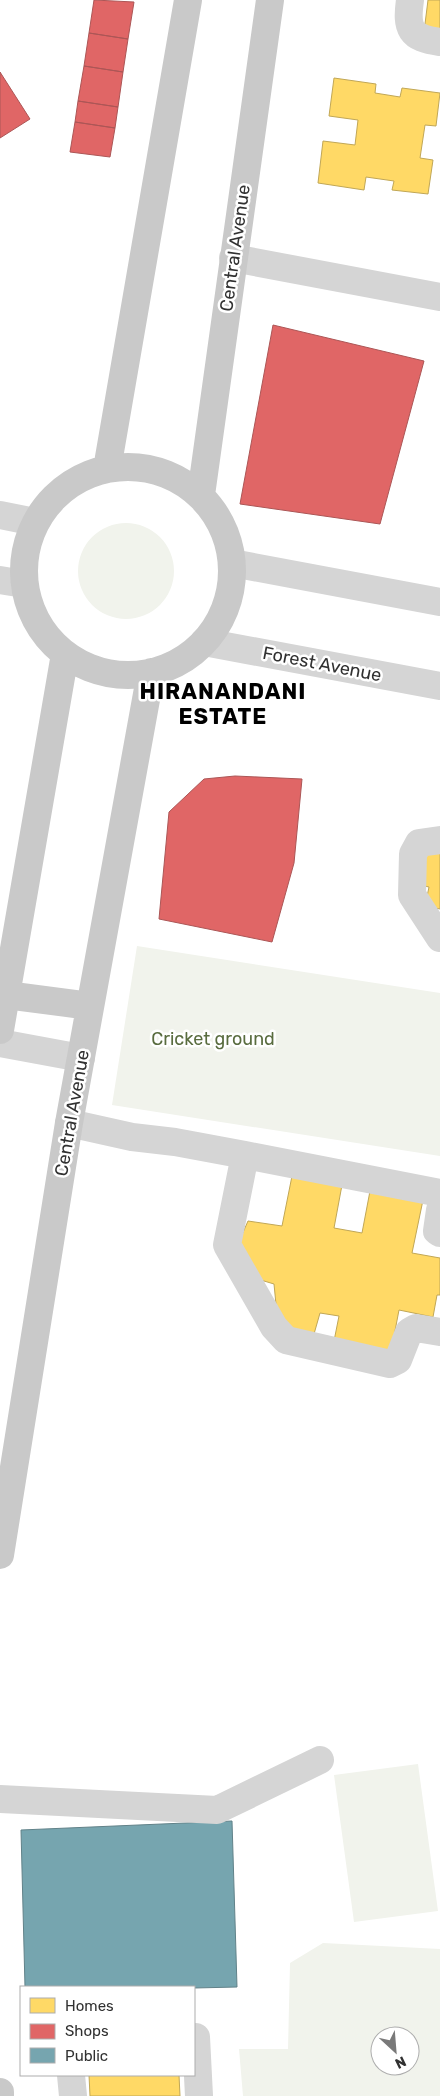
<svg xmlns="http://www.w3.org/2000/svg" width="440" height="2096" viewBox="0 0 440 2096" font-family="Rubik,sans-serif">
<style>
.green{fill:#f1f3ec;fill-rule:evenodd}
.homes{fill:#ffd966;stroke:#c1a756}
.shops{fill:#e06666;stroke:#ac5656}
.public{fill:#76a5af;stroke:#618289}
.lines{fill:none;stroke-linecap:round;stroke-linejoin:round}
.minor{stroke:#d5d5d5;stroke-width:28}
.major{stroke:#c9c9c9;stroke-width:28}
.labels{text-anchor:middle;stroke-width:5;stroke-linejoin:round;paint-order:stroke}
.street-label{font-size:18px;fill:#313131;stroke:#fff}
.park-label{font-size:18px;fill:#596c3f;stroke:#fff}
.district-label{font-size:22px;font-weight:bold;letter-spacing:1px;fill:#000;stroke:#fff}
</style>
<rect width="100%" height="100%" fill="#fff"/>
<path class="green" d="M78 571a48 48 0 1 1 96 0a48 48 0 1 1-96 0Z
M 137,946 L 440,993 L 440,1156 L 112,1105 Z
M 418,1764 L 438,1911 L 354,1922 L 334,1775 Z
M 323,1943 L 440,1949 L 440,2096 L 243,2096 L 239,2049 L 288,2049 L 290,1963 ZM 380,2036 L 410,2036 L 410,2066 L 380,2066 Z"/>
<path class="homes" d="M 428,0 L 440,0 L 440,34 L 424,32 Z
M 334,78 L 376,84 L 375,93 L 400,97 L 402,88 L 440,93 L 436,126 L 425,125 L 420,158 L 433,160 L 428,194 L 392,190 L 394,181 L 366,177 L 364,190 L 318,183 L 323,141 L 355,145 L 358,120 L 329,116 Z
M 423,848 L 440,851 L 440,909 L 425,906 L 429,887 L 416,884 Z
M 292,1176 L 342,1185 L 334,1228 L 362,1233 L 370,1191 L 423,1200 L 412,1253 L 440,1258 L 440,1295 L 437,1295 L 433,1317 L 399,1310 L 390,1357 L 333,1346 L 339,1316 L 320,1313 L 314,1334 L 278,1325 L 274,1284 L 244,1275 L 234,1253 L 248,1221 L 282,1226 Z
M 89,2075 L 179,2075 L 180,2096 L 90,2096 Z"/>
<path class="shops" d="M 94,0 L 134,2 L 128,39 L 89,33 Z
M 89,33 L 128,39 L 123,72 L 84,66 Z
M 84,66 L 123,72 L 118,107 L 78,101 Z
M 0,72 L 30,119 L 0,138 Z
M 78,101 L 118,107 L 115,128 L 75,122 Z
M 75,122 L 115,128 L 110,157 L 70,152 Z
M 273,325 L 424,361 L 380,524 L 240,504 Z
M 235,776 L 302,779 L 294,863 L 272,942 L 159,919 L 169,812 L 204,779 Z"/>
<path class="public" d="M 232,1821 L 237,1987 L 194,1988 L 25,1987 L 21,1830 Z"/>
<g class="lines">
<path class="minor" d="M 410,0 C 406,29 410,38 440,42
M 233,258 L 440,297
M 0,515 L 35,522
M 232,563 L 440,602
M 0,580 L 24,584
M 204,642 L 440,686
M 440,840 L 419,843 L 413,854 L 412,895 L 440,938
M 0,1043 L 81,1058
M 69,1123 L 132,1137 L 175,1142 L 245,1155 L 440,1193
M 245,1155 L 227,1245 L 274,1327 L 286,1340 L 390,1364 L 398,1360 L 409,1332 L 416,1328 L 440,1332
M 440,1210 L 437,1231 L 440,1233
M 0,1799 L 217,1810 L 320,1760
M 194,2038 L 196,2037 L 199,2096
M 71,2075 L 73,2096"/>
<path class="major" d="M24 571a104 104 0 1 1 208 0a104 104 0 1 1-208 0Z
M 107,469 L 188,0
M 201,495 L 270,0
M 6,995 L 90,1006
M 0,1030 L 65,654
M 0,1555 L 69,1123 L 151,672
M 0,2092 L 0,2096"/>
</g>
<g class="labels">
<g class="street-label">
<text transform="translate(235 248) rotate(-82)" y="6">Central Avenue</text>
<text transform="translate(322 664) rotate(11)" y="6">Forest Avenue</text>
<text transform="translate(72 1113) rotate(-80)" y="6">Central Avenue</text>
</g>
<g class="park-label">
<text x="213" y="1045">Cricket ground</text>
</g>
<g class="district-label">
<text x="223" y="699">HIRANANDANI<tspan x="223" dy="25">ESTATE</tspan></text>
</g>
</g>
<rect x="20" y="1986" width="175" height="90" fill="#ffffff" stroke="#adadad"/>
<rect x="30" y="1998" width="25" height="15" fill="#ffd966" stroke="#adadad"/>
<text x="65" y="2011" font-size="15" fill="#313131">Homes</text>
<rect x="30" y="2024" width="25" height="15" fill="#e06666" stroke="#adadad"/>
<text x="65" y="2036" font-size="15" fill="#313131">Shops</text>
<rect x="30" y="2048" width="25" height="15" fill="#76a5af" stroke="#adadad"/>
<text x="65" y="2061" font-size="15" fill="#313131">Public</text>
<g transform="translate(395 2051) rotate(154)"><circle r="24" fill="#ffffff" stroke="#adadad"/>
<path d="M0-4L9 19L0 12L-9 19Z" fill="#797979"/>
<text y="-8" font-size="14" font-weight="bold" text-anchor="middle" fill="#313131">N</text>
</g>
</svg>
